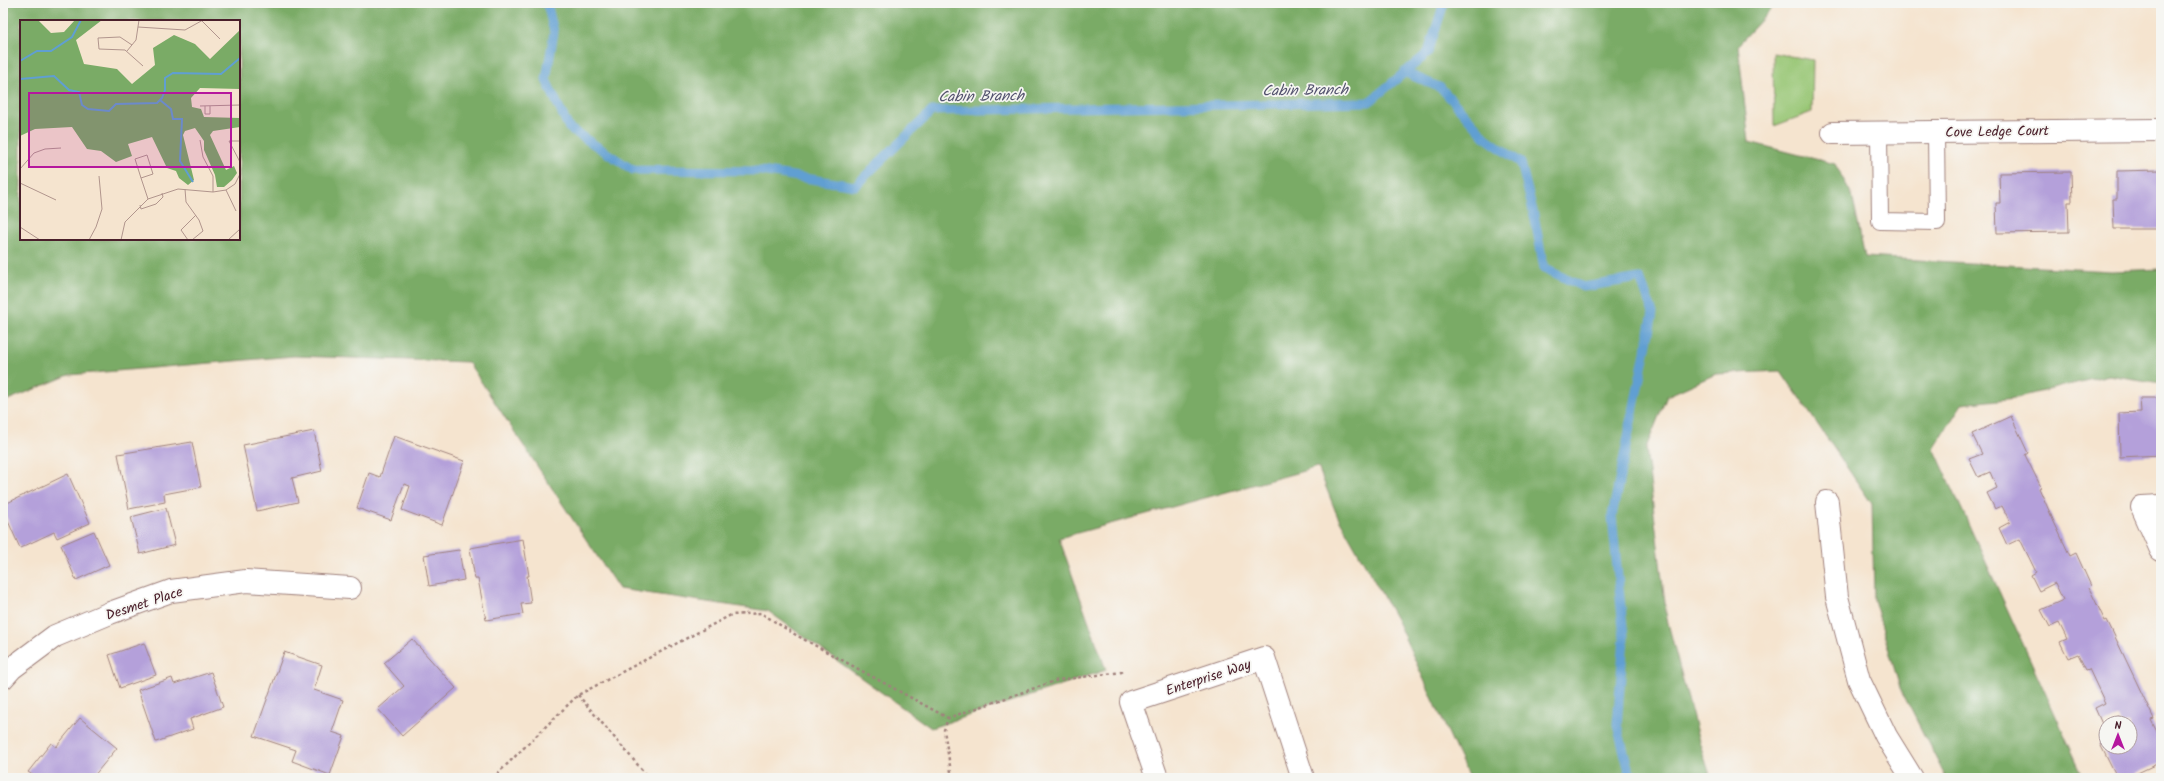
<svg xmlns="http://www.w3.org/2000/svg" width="2164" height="781" viewBox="0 0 2164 781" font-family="Kalam,sans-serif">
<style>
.green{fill:#98c674;stroke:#717250}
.forest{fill:#7aab66;stroke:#626548;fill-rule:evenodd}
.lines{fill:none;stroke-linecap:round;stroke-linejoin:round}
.stream{stroke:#609fd2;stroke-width:9}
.building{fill:#b4a0da}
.lane-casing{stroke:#a0827d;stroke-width:18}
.street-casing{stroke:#a0827d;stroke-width:24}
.path{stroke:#a0827d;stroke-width:2.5;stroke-dasharray:3 3;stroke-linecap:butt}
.lane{stroke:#fff;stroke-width:16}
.street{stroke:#fff;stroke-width:22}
.labels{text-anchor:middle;stroke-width:3.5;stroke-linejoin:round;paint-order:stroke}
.street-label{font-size:14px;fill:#4a1f2b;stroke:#f6f6f2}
.water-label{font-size:15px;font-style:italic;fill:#53526e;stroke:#f6f6f2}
.inset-river{fill:none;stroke:#609fd2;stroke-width:2}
.inset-road{fill:none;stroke:#b1958d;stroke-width:1}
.view{fill:#b5179e;fill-opacity:0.15;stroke:#b5179e;stroke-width:2}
.inset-edge{fill:none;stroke:#4a1f2b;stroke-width:2}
</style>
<rect width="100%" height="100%" fill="#f6f6f2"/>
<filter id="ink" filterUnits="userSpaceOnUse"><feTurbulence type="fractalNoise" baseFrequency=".025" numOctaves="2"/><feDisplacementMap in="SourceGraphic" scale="8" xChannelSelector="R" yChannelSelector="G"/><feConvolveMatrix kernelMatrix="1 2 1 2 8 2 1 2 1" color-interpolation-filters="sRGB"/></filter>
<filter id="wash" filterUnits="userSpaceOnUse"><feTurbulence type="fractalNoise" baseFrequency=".012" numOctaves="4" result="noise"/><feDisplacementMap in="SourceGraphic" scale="16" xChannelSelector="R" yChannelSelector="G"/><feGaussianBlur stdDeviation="0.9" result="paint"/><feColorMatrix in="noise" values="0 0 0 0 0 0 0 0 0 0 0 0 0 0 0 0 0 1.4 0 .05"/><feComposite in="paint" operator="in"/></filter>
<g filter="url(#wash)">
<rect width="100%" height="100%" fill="#f5e4cf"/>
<path class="green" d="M 1773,53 L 1813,60 L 1812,112 L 1774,126 Z"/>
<path class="forest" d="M 3,3 L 1777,3 L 1738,45 L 1749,142 L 1835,164 L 1852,195 L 1865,257 L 2111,271 L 2161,269 L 2161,383 L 2109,375 L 2015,398 L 1962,404 L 1934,448 L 2084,778 L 1946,778 L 1900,688 L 1874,600 L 1872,504 L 1781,371 L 1716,374 L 1667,396 L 1646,448 L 1667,619 L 1699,741 L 1711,778 L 1469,778 L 1397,621 L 1337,515 L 1318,467 L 1059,538 L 1106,670 L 931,728 L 768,611 L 619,589 L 468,362 L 294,356 L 69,375 L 3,402 ZM 21,21 L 239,21 L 239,239 L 21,239 Z"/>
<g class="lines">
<path class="stream" d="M 547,3 L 554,32 L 546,80 L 569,128 L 633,170 L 761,171 L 855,186 L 932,111 L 1369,102 L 1428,53 L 1444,3
M 1404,72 L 1441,88 L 1486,138 L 1521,163 L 1534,215 L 1544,268 L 1583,287 L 1640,278 L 1653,313 L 1612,516 L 1624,638 L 1617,725 L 1629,771 L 1640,778"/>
</g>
<g id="blocks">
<path class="building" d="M 2161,170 L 2161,229 L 2114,229 L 2113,199 L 2117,199 L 2117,171 Z
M 2071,172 L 2072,202 L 2068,202 L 2069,232 L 1997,233 L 1996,203 L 2000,203 L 1999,173 Z
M 2140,398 L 2160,398 L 2161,455 L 2120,457 L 2119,413 L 2141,412 Z
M 2011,416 L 2028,453 L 2025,455 L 2041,487 L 2039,488 L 2054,522 L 2070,556 L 2076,553 L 2091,586 L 2089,588 L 2105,621 L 2107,620 L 2154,719 L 2151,720 L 2161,740 L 2161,762 L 2127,778 L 2117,778 L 2100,744 L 2106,742 L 2106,747 L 2130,747 L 2130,723 L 2122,723 L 2119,716 L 2102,724 L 2095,708 L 2105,703 L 2089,669 L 2086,670 L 2078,654 L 2068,658 L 2060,642 L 2067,639 L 2059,623 L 2050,627 L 2041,610 L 2063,600 L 2055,583 L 2039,591 L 2031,575 L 2036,572 L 2020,539 L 2007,545 L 1999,528 L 2010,522 L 2002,506 L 1995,509 L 1987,493 L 1997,488 L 1990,472 L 1978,477 L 1969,459 L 1982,454 L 1972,434 Z
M 314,431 L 322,471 L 292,478 L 298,502 L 257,511 L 243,445 Z
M 394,436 L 464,461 L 442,525 L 402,510 L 410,486 L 404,484 L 391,520 L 357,508 L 369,473 L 380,477 Z
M 192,442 L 201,487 L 164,494 L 165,502 L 129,509 L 118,454 Z
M 68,474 L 90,523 L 57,538 L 54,532 L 20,548 L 3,510 L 3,505 Z
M 166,508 L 175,545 L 140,554 L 131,517 Z
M 94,531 L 109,565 L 76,580 L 61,545 Z
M 523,539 L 529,576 L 527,576 L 531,603 L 521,604 L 523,614 L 486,620 L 478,579 L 475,579 L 470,548 Z
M 459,550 L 464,580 L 429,586 L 424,555 Z
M 412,639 L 456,688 L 402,736 L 378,709 L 404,686 L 384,663 Z
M 144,643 L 156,675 L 120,688 L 109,655 Z
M 284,652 L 322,665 L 314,690 L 343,700 L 332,732 L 344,736 L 330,775 L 292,761 L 296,750 L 254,736 Z
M 211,672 L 223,707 L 190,719 L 193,729 L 156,742 L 138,690 L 172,678 L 174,684 Z
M 80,718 L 117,748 L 93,777 L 94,778 L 37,778 L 28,772 L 51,743 L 56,747 Z"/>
</g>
</g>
<g filter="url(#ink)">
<use href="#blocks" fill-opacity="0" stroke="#a0827d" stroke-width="1"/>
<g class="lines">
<defs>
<path id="lane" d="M 1879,132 L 1880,221 L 1937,222 L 1936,132"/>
<path id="street" d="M 1833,133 L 2161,130
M 1827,502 L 1837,597 L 1859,680 L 1886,736 L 1912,778
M 2161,506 L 2142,507 L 2161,550
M 3,678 L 12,668 L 55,636 L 110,613 L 171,591 L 246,581 L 350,588
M 1157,778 L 1131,702 L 1264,658 L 1303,778"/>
</defs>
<use href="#lane" class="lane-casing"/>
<use href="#street" class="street-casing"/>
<path class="path" d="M 578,695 L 649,778
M 493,778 L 578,695 L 731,615 L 761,613 L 796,635 L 948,718
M 952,778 L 944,730 L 948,718 L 1058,680 L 1122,672 L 1123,675"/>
<use href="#lane" class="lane"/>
<use href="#street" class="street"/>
</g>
</g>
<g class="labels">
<g class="street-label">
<text transform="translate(1997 131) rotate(-1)" y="5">Cove Ledge Court</text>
<text transform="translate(144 603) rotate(-18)" y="5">Desmet Place</text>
<text transform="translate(1208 677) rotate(-18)" y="5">Enterprise Way</text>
</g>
<g class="water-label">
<text transform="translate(1305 90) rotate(-1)" y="5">Cabin Branch</text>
<text transform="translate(981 96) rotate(-1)" y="5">Cabin Branch</text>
</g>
</g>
<g transform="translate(20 20)">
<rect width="220" height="220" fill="#f5e4cf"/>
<path d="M 0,0 L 18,0 L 31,13 L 44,12 L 55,0 L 82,0 L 56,20 L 64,44 L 97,49 L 112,64 L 135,45 L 133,28 L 154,15 L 175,24 L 190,39 L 220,10 L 220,69 L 180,68 L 171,78 L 172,87 L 181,89 L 184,97 L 220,98 L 220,107 L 193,111 L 190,115 L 206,150 L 214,146 L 217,153 L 212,160 L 204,167 L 197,167 L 195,155 L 184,130 L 184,121 L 175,108 L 165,111 L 163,115 L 174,160 L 168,165 L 159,158 L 156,151 L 147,148 L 132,117 L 108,124 L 112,136 L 96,142 L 81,131 L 67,129 L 52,107 L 15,109 L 0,116 Z" fill="#7aab66"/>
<path class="inset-river" d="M 0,41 L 17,31 L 31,31 L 52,17 L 61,0M 0,59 L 34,56 L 49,70 L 59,72 L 62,85 L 68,89 L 89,91 L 96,84 L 137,83 L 142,78 L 145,70 L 145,58 L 153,53 L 201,54 L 220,38M 140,80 L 151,89 L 153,99 L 162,99 L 160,141 L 173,162"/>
<path class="inset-road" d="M 182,1 L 200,19M 118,7 L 165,10 L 183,0M 112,25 L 100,17 L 78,18 L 79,29 L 105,30 L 123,46M 107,31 L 116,20 L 119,0M 180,86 L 220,85M 185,86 L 185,94 L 190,94 L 190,86M 180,120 L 183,137 L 193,156 L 193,172M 220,121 L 209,121 L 220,142M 0,149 L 14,133 L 25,129 L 41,128M 121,158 L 133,154 L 127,135 L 115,139 L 121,158 L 128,179M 0,163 L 36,180M 165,169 L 166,182 L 179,200 L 183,211 L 172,220M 206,170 L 216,191M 120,185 L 121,189 L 136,184 L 143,177 L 142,173M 0,207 L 20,220M 69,220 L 76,207 L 82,189 L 79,156M 101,220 L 105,202 L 128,179 L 158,169 L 193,172 L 206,170 L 215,164 L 220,154M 168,220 L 161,210 L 176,195M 208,220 L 220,209"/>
<path class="view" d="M 9,73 L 211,73 L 211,147 L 9,147 Z"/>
<rect width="220" height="220" class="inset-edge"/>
</g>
<rect width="2164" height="781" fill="none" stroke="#f6f6f2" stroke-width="16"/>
<g transform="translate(2118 735)"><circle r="19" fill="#f6f6f2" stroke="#b1a0a2"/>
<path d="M0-3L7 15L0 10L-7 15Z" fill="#b5179e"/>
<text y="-6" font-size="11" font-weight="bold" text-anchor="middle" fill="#4a1f2b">N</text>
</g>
</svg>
